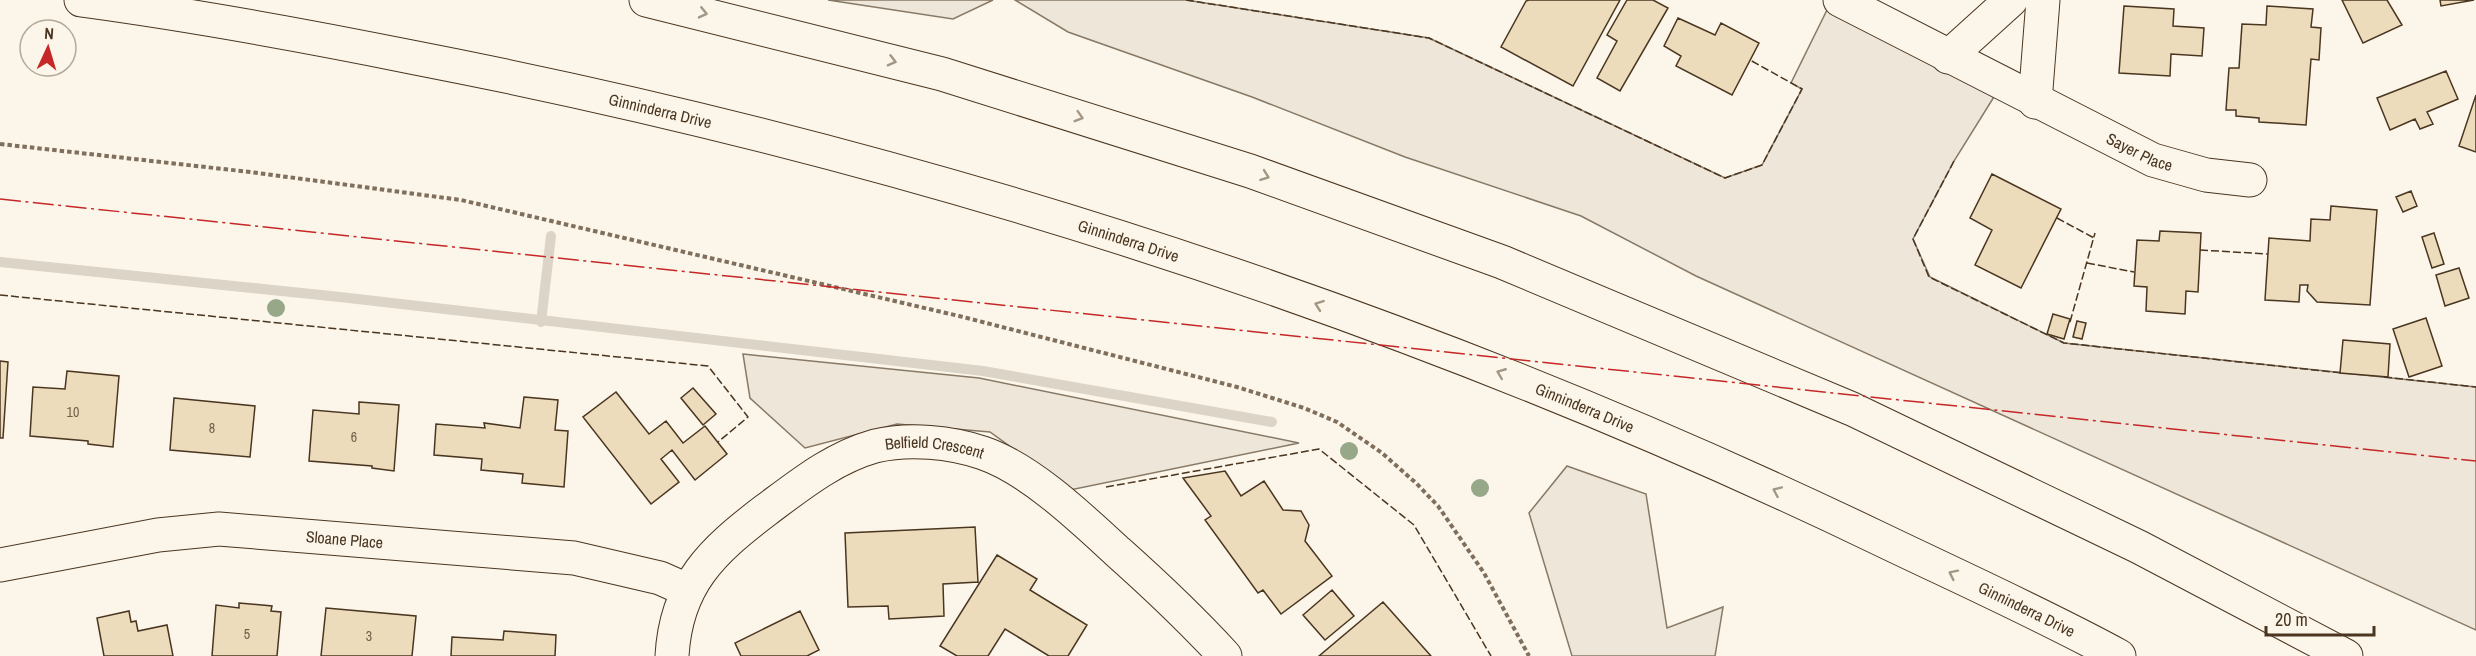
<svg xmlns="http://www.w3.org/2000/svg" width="2476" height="656" viewBox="0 0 2476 656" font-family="'Archivo Narrow',sans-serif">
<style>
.green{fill:#ede6d9;stroke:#887966;stroke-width:1.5}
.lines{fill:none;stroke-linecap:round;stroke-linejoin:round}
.stream{stroke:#dcd4c6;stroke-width:10}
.building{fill:#ecdcbc;stroke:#4a3520;stroke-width:1.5}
.minor-casing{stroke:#4a3520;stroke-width:35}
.major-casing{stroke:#4a3520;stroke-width:35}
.path{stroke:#7f6f5c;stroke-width:4;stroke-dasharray:4.5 3;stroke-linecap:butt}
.minor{stroke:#fbf6e9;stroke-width:33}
.major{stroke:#fbf6e9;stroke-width:33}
.fence{stroke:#4a3520;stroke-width:1.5;stroke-dasharray:8 3;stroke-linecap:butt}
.power{stroke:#c62828;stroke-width:1.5;stroke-dasharray:21 4.5 3 4.5;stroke-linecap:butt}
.tree{fill:#96a887}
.oneway{stroke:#a29684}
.labels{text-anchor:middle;stroke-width:4.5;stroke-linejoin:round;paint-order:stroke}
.number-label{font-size:14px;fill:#725f47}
.street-label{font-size:16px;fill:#4a3520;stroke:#fbf6e9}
</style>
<rect width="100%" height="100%" fill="#fbf6e9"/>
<path class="green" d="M 828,0 L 993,0 L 953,19 Z
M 1015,0 L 1186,0 L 1429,38 L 1725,178 L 1762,165 L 1802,89 L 1791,83 L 1827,10 L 1997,92 L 1954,161 L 1913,239 L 1930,277 L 2064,343 L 2476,387 L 2476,630 L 1696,276 L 1581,216 L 1405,157 L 1252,97 L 1068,32 Z
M 743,354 L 979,378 L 1299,443 L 1070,490 L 990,432 L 897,424 L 805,448 L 750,398 Z
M 1567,466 L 1646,494 L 1667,628 L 1723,607 L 1715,656 L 1572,656 L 1529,513 Z"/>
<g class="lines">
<path class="stream" d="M 0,262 L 340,297 L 983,371 L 1272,422
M 541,322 L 551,236"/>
</g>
<path class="building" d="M 1529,0 L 1620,0 L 1573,86 L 1501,47 L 1526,1 Z
M 1627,0 L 1653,0 L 1668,8 L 1620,91 L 1597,78 L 1617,41 L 1607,35 Z
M 2342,0 L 2387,0 L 2402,25 L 2363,43 Z
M 2440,0 L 2474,0 L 2441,6 Z
M 2124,6 L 2174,9 L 2173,26 L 2204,28 L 2202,56 L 2171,54 L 2170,76 L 2119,73 Z
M 2267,6 L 2313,9 L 2311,27 L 2321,28 L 2319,60 L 2311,59 L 2306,125 L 2259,122 L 2259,118 L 2236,116 L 2236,110 L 2226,110 L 2229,68 L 2239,68 L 2242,24 L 2266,25 Z
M 1678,18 L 1715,35 L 1721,23 L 1759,43 L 1732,95 L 1676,66 L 1681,56 L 1664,46 Z
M 2446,71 L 2458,99 L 2427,112 L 2433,124 L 2420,129 L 2415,119 L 2390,130 L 2377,98 Z
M 2476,95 L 2476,152 L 2459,146 Z
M 1992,174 L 2061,209 L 2021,288 L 1975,265 L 1992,230 L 1970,218 Z
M 2411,191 L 2417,206 L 2403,212 L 2396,197 Z
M 2331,206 L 2377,210 L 2370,305 L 2317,302 L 2307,291 L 2308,285 L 2300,285 L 2299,302 L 2265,300 L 2269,238 L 2310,241 L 2311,219 L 2330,220 Z
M 2160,231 L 2201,233 L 2198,292 L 2186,291 L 2185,314 L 2146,311 L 2147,287 L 2134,286 L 2137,240 L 2159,241 Z
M 2434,233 L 2444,264 L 2432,268 L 2422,237 Z
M 2459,268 L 2469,298 L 2445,306 L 2436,275 Z
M 2053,314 L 2070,319 L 2064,339 L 2047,334 Z
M 2426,318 L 2442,366 L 2409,377 L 2393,329 Z
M 2077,321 L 2086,323 L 2082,339 L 2073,337 Z
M 2343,340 L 2390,344 L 2388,377 L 2340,373 Z
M 0,361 L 8,362 L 3,438 L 0,438 Z
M 67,371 L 119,376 L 113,447 L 88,444 L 88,441 L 30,436 L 33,387 L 65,389 Z
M 693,388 L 716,414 L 703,425 L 681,398 Z
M 616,392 L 649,434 L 666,421 L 683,443 L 705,426 L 727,454 L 695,480 L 672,450 L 661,459 L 679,482 L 651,504 L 583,417 Z
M 524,397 L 558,400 L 555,430 L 568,431 L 564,487 L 522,483 L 523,474 L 481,470 L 482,459 L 434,455 L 436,424 L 485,428 L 484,423 L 520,428 Z
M 174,398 L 255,406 L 250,457 L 170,450 Z
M 359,402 L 399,405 L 394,471 L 372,468 L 372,466 L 309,461 L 313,410 L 359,414 Z
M 1225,471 L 1241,496 L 1264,481 L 1283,510 L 1301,511 L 1309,525 L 1305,541 L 1332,576 L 1281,614 L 1263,590 L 1258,593 L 1205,520 L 1211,516 L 1183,478 Z
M 975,527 L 978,582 L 943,584 L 944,616 L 889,619 L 888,606 L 848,607 L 845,533 Z
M 997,555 L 1037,579 L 1030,590 L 1087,625 L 1068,656 L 1049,656 L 1005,629 L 988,656 L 957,656 L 940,646 Z
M 1332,590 L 1354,616 L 1325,640 L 1303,615 Z
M 1383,602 L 1431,656 L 1319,656 Z
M 239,603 L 272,606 L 271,611 L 281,612 L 277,656 L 212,656 L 216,605 L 239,608 Z
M 326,608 L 416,616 L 412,656 L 321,656 Z
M 129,611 L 131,622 L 136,621 L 138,631 L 167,625 L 173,656 L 104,656 L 97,618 Z
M 800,611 L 819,650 L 807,656 L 741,656 L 735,643 Z
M 504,631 L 556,635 L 555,656 L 451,656 L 452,637 L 503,640 Z"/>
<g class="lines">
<defs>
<g id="minor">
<path id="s1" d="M 1840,0 L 2153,160 L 2206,175 L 2250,180"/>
<path d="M 1948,57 L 2011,0"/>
<path d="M 2035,102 L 2043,0"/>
<path id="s2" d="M 0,565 L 158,535 L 219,529 L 574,558 L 660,578 L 687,590"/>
<path id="s3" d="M 672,656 C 676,584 712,551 766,510 C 801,484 833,458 875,446 C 909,438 951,442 983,453 C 1030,469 1081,518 1118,552 C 1155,585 1191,619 1225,656"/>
</g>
<g id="major">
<path id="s4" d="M 81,0 C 192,15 302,35 411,57 C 917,155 1411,314 1876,537 C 1957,576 2040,613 2119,656"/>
<path d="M 646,0 L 942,74 L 1250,171 L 1502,262 L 1852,409 L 2139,547 L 2346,656"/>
</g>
</defs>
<use href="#minor" class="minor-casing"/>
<use href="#major" class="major-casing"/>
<path class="path" d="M 0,144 L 250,172 L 461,200 L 959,316 L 1237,387 L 1304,408 L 1337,422 L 1382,453 L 1416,483 L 1438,506 L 1484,573 L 1529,656"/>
<use href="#minor" class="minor"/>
<use href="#major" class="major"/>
<path class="fence" d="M 1186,0 L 1429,38 L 1725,178 L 1762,165 L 1802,89 L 1750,60
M 1954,161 L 1913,239 L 1929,277 L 2064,343 L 2342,373
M 2057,218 L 2094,238
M 2200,250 L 2268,254
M 2087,263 L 2134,272
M 0,295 L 708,366 L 748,417 L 718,442
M 2070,322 L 2095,233
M 2384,377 L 2476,387
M 1106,487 L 1319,449 L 1414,525 L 1491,656"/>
<path class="power" d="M 0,199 L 2476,461"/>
</g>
<g class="tree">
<circle cx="276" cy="308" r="9"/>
<circle cx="1349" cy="451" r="9"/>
<circle cx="1480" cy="488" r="9"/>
</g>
<defs><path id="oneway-chevron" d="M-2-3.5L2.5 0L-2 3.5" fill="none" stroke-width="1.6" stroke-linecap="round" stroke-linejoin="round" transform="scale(1.5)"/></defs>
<g class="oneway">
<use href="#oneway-chevron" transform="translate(703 13) rotate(13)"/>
<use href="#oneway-chevron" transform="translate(892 61) rotate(15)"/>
<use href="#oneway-chevron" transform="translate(1079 117) rotate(17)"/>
<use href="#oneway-chevron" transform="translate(1265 176) rotate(20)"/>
<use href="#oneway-chevron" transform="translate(1319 305) rotate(-160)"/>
<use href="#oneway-chevron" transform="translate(1501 373) rotate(-158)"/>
<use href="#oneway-chevron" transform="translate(1777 491) rotate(-156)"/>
<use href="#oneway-chevron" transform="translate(1953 574) rotate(-154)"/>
</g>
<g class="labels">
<g class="number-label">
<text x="73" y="417">10</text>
<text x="212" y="433">8</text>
<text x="354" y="442">6</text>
<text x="247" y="639">5</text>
<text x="369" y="641">3</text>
</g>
<g class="street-label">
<text dy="6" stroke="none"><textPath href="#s4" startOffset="590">Ginninderra Drive</textPath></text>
<text dy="6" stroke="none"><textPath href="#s1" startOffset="336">Sayer Place</textPath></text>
<text dy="6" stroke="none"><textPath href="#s4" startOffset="1076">Ginninderra Drive</textPath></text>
<text dy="6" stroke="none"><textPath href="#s4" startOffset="1562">Ginninderra Drive</textPath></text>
<text dy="6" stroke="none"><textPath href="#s3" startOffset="368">Belfield Crescent</textPath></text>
<text dy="6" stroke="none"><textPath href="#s2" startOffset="348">Sloane Place</textPath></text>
<text dy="6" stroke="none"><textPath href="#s4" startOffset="2048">Ginninderra Drive</textPath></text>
</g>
</g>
<g transform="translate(48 48) rotate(4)"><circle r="28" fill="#fbf6e9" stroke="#b4a999" stroke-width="1.5"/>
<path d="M0-4.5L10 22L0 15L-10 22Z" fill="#c62828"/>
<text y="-9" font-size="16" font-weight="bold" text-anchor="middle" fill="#4a3520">N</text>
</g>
<path d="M2266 626v9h108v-9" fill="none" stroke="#4a3520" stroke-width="3"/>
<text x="2275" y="626" font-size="18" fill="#4a3520" stroke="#fbf6e9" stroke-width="4.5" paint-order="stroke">20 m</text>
</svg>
